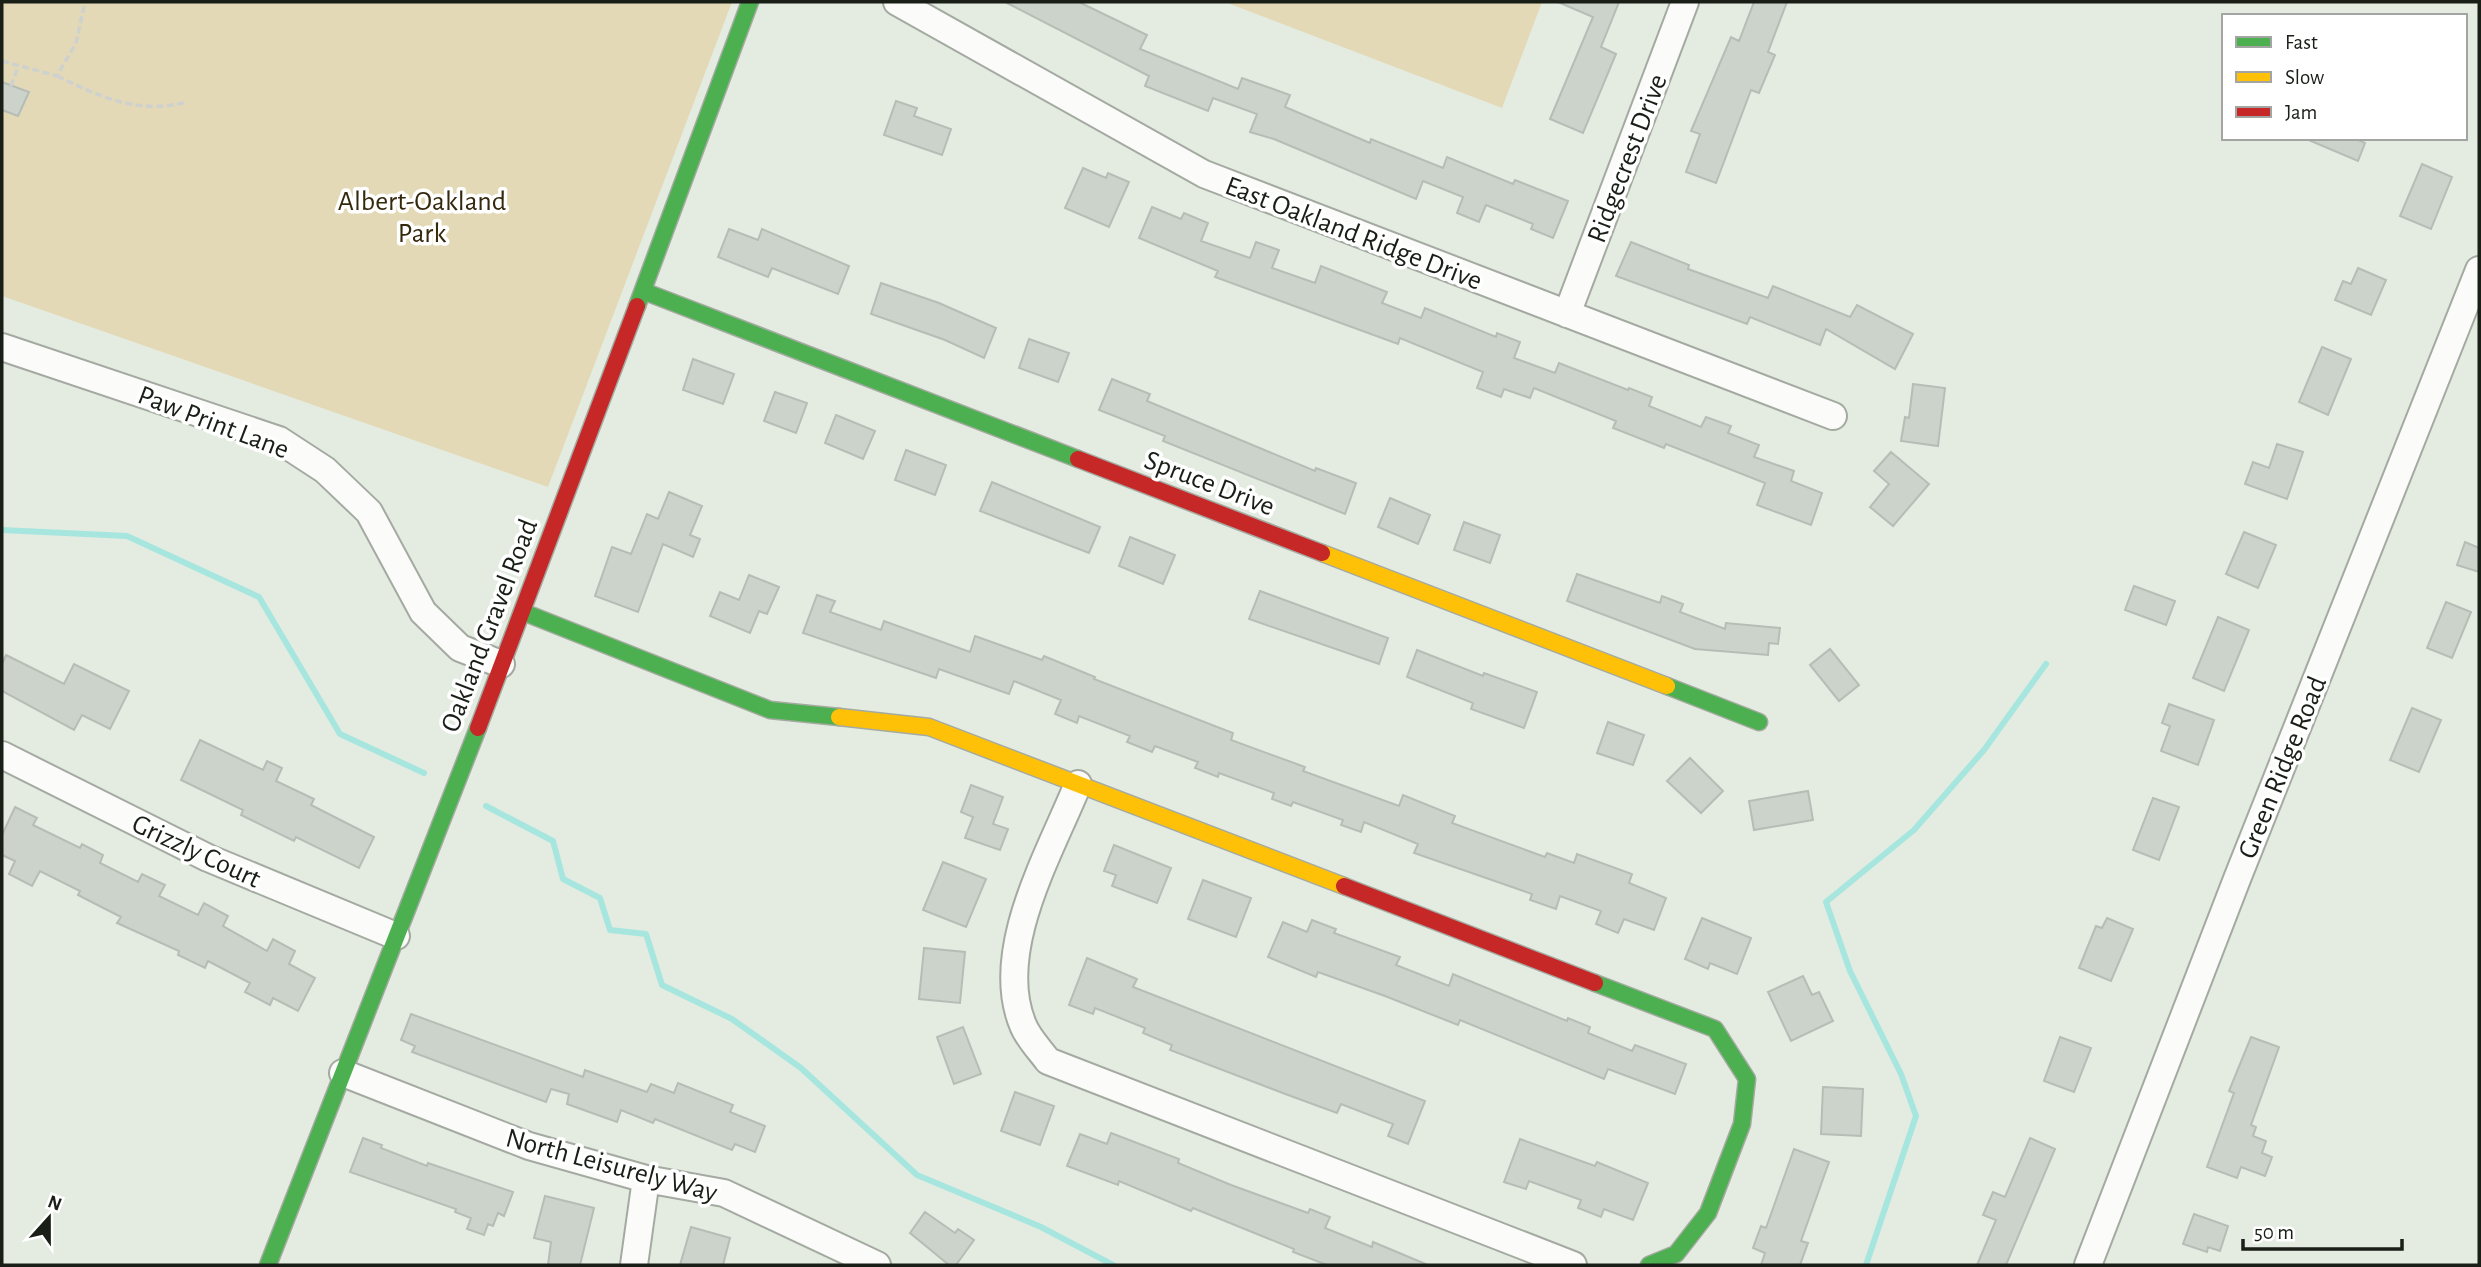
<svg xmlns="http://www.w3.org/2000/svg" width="2481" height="1267" viewBox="0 0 2481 1267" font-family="'Alegreya Sans',sans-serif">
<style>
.green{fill:#e3d9b6}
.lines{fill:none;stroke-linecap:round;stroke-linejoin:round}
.stream{stroke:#a7e6df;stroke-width:6}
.building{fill:#cbd3cb;stroke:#b5bdb6;stroke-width:2}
.street-casing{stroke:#a4aaa1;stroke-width:30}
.fast-casing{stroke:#a4aaa1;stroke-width:19}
.slow-casing{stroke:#a4aaa1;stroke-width:19}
.jam-casing{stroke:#a4aaa1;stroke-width:19}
.path{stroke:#cfd1ce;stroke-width:3.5;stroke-dasharray:7 3.5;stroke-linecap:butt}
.street{stroke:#fbfcfa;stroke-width:26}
.fast{stroke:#4caf50;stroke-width:16}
.slow{stroke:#ffc107;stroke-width:16}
.jam{stroke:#c62828;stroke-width:16}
.labels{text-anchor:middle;stroke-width:7;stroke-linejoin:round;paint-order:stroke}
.street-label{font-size:28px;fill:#191e17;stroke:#fff}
.park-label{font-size:28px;fill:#34280d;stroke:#fff}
</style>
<rect width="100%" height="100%" fill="#e4ece1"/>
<path class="green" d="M 2,2 L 732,2 L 548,487 L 2,296 Z
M 1225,2 L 1542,2 L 1502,108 Z"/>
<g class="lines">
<path class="stream" d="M 2,530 L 127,536 L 259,597 L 340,734 L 424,773
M 486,806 L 553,841 L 563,879 L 600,898 L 610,930 L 646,934 L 662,985 L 732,1019 L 801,1068 L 917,1175 L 1041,1227 L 1113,1265
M 1866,1265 L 1916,1116 L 1901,1074 L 1850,971 L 1826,902 L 1914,830 L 1984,750 L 2046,664"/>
</g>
<path class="building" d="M 1005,2 L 1079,2 L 1147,35 L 1140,49 L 1238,89 L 1242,78 L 1290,95 L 1285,107 L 1370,143 L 1371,139 L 1443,168 L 1447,157 L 1513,184 L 1515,180 L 1568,201 L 1553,238 L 1531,229 L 1533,224 L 1486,205 L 1479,222 L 1457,213 L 1463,197 L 1423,181 L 1416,199 L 1274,139 L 1250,132 L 1257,114 L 1213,98 L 1208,111 L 1145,86 L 1149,76 Z
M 1558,2 L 1619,2 L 1601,47 L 1616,54 L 1583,133 L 1550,119 L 1593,17 Z
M 1754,2 L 1787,2 L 1768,52 L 1775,55 L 1759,93 L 1751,90 L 1716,183 L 1686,172 L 1700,134 L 1691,131 L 1731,37 L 1739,41 Z
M 2,82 L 29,92 L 18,116 L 2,110 Z
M 896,101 L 917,108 L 914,116 L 951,129 L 942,155 L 884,135 Z
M 2304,138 L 2354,138 L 2365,143 L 2358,161 Z
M 2422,164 L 2452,177 L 2431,229 L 2400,216 Z
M 1083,168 L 1106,178 L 1108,173 L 1129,182 L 1109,227 L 1065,208 Z
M 1152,207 L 1181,219 L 1184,213 L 1208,223 L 1201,241 L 1250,258 L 1256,242 L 1279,250 L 1272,268 L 1315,283 L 1321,266 L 1387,292 L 1382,303 L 1421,318 L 1425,308 L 1496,337 L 1497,333 L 1520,342 L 1514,358 L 1555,373 L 1559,363 L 1628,390 L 1629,388 L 1652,397 L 1649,406 L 1701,427 L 1706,417 L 1731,426 L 1728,433 L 1759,445 L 1754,457 L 1794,471 L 1791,481 L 1822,493 L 1811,525 L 1757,505 L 1765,483 L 1666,444 L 1664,448 L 1613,428 L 1616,421 L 1534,388 L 1530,398 L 1504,389 L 1501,397 L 1477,388 L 1483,372 L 1400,338 L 1398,344 L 1215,277 L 1218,271 L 1139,238 Z
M 729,229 L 758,240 L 762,229 L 849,266 L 838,294 L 772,268 L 768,277 L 718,257 Z
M 1631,242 L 1689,265 L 1688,269 L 1768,298 L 1773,286 L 1850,317 L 1857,305 L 1913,334 L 1895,369 L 1826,329 L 1820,345 L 1750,317 L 1747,324 L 1616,276 Z
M 2358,268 L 2386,280 L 2371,315 L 2335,300 L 2343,281 L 2351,284 Z
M 881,283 L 939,303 L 996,328 L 984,358 L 945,340 L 871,314 Z
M 1029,339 L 1069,353 L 1058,382 L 1019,368 Z
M 2322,347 L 2351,359 L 2328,415 L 2299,402 Z
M 693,359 L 734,374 L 723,404 L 683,390 Z
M 1112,379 L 1150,394 L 1147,401 L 1315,471 L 1316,468 L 1356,483 L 1345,514 L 1163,441 L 1165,436 L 1099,410 Z
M 1913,384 L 1945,388 L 1938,446 L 1901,441 L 1905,417 L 1909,418 Z
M 775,392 L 807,403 L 796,433 L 764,421 Z
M 836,415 L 875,431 L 863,459 L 825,443 Z
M 2277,444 L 2303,452 L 2287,499 L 2245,484 L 2253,462 L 2269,468 Z
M 906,450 L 946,465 L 935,495 L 895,480 Z
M 1891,452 L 1929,484 L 1893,526 L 1870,507 L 1889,484 L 1874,471 Z
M 992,482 L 1100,527 L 1089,553 L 980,511 Z
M 669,492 L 702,506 L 690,535 L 700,539 L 693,557 L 663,544 L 638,612 L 595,596 L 612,547 L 631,554 L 647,514 L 658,519 Z
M 1390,498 L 1430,515 L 1418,544 L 1378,527 Z
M 1464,522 L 1500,535 L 1490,563 L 1454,550 Z
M 2244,532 L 2276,545 L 2258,588 L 2226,574 Z
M 1130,537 L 1175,555 L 1163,584 L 1119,566 Z
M 2465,542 L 2479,548 L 2479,572 L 2457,565 Z
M 1577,574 L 1660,603 L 1662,596 L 1683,604 L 1680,612 L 1725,629 L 1726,623 L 1780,628 L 1778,644 L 1769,643 L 1768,655 L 1695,649 L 1567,601 Z
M 749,575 L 779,587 L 767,614 L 759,611 L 750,633 L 710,616 L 720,592 L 739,600 Z
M 2134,586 L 2175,601 L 2166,625 L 2125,610 Z
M 1260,591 L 1388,638 L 1379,664 L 1249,619 Z
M 817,595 L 835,601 L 830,612 L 881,630 L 884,621 L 970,652 L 975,636 L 1042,660 L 1044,656 L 1095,677 L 1094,679 L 1233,733 L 1231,740 L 1305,767 L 1303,771 L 1399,806 L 1403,795 L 1455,816 L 1452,823 L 1545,857 L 1547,853 L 1574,863 L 1577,854 L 1632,874 L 1629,883 L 1666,898 L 1654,930 L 1624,919 L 1618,933 L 1596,924 L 1601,911 L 1560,896 L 1556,909 L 1530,900 L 1532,894 L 1414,853 L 1418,844 L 1364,822 L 1361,832 L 1341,825 L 1343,820 L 1293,802 L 1291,806 L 1272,799 L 1274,793 L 1219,773 L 1218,777 L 1195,768 L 1198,762 L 1155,746 L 1152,752 L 1127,742 L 1130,736 L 1079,716 L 1077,723 L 1055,714 L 1061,700 L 1014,681 L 1009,694 L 939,669 L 936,678 L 803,633 Z
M 2446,602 L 2471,612 L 2452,658 L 2427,648 Z
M 2218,617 L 2249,630 L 2224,691 L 2193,678 Z
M 1830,649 L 1859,685 L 1839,701 L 1810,665 Z
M 1417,650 L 1483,676 L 1484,673 L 1537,692 L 1524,728 L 1471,709 L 1473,703 L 1407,677 Z
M 6,655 L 64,684 L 74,664 L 129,691 L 110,729 L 82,715 L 74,730 L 2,691 L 2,664 Z
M 2169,704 L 2214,720 L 2198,765 L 2161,751 L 2170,726 L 2162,723 Z
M 2412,708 L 2441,720 L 2419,772 L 2390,760 Z
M 1608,722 L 1644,735 L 1633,765 L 1597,753 Z
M 200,740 L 263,770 L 267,761 L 282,768 L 276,781 L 314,799 L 311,805 L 374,837 L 359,868 L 296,837 L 294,841 L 241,815 L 243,810 L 181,780 Z
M 1690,758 L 1723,791 L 1701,813 L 1667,781 Z
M 971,785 L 1003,797 L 993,824 L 1008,829 L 1000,850 L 965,838 L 973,817 L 961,812 Z
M 1808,791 L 1813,820 L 1754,830 L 1749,801 Z
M 2153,798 L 2179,807 L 2159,860 L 2133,850 Z
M 15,807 L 37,818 L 33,825 L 80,848 L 82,844 L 103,855 L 100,863 L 138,882 L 142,874 L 165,885 L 159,896 L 198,915 L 204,903 L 228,916 L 223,926 L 267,951 L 273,939 L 295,951 L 289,964 L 315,978 L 298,1011 L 273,998 L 270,1005 L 245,992 L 250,983 L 208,961 L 205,968 L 178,955 L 179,951 L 117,923 L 121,917 L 78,895 L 80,891 L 40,871 L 32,886 L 9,874 L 15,861 L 2,855 L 2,835 Z
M 1114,845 L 1171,868 L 1157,903 L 1112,886 L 1116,875 L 1104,871 Z
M 943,862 L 986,879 L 966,927 L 923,910 Z
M 1203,880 L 1251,898 L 1236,937 L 1188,919 Z
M 1702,918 L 1751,938 L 1737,974 L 1710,963 L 1708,969 L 1685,959 Z
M 2107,918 L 2133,929 L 2111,981 L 2079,968 L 2096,926 L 2102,928 Z
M 1312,920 L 1336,929 L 1334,933 L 1400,957 L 1396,965 L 1449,986 L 1453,974 L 1567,1021 L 1568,1018 L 1590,1027 L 1588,1033 L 1632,1051 L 1635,1045 L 1686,1064 L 1675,1094 L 1608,1069 L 1604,1079 L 1460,1020 L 1458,1025 L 1385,996 L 1318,972 L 1316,977 L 1268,957 L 1283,922 L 1307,932 Z
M 924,948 L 965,952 L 960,1003 L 919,999 Z
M 1087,958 L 1137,979 L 1133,987 L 1425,1101 L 1408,1144 L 1388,1136 L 1393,1124 L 1341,1104 L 1337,1113 L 1288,1095 L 1170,1050 L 1172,1045 L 1143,1033 L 1145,1028 L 1095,1008 L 1093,1014 L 1069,1005 Z
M 1803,976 L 1812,995 L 1819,992 L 1833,1021 L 1791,1041 L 1768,992 Z
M 411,1014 L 583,1077 L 585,1070 L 647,1092 L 651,1084 L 674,1093 L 678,1083 L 733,1105 L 730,1112 L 765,1126 L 755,1152 L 735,1144 L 732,1150 L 655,1119 L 653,1123 L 621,1110 L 617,1122 L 567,1104 L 569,1094 L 551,1089 L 546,1102 L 412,1052 L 415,1046 L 401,1040 Z
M 963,1027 L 981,1074 L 954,1084 L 937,1037 Z
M 2060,1037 L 2091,1048 L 2074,1092 L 2044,1081 Z
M 2251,1037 L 2279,1047 L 2251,1125 L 2256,1127 L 2253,1136 L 2266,1141 L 2262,1153 L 2272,1157 L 2265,1176 L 2241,1167 L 2237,1178 L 2207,1167 L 2234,1093 L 2229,1091 Z
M 1823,1087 L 1863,1089 L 1861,1136 L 1821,1134 Z
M 1015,1092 L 1054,1106 L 1040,1145 L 1001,1131 Z
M 1111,1133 L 1179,1159 L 1178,1163 L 1231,1185 L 1308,1213 L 1310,1209 L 1330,1217 L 1325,1228 L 1372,1247 L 1373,1242 L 1428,1265 L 1327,1265 L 1293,1252 L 1294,1249 L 1193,1208 L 1191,1211 L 1119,1181 L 1118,1185 L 1067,1166 L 1080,1134 L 1107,1144 Z
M 363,1138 L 382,1145 L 381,1148 L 427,1166 L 428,1163 L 513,1192 L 504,1216 L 498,1213 L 493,1226 L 488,1224 L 484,1235 L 467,1229 L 471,1218 L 455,1212 L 456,1209 L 350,1172 Z
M 2030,1138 L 2055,1149 L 2006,1265 L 1977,1265 L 1996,1220 L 1983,1215 L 1993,1192 L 2005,1197 Z
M 1520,1139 L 1595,1166 L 1597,1162 L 1648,1183 L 1633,1220 L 1604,1209 L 1601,1217 L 1578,1208 L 1581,1200 L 1529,1181 L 1526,1189 L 1504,1182 Z
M 1794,1149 L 1829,1162 L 1801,1241 L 1808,1243 L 1800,1265 L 1761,1265 L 1765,1253 L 1753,1248 L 1761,1226 L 1766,1228 Z
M 545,1196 L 594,1208 L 580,1265 L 548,1265 L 551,1242 L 534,1238 Z
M 925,1212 L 955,1233 L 958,1229 L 974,1240 L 956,1265 L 949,1265 L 910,1233 Z
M 2194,1214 L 2228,1226 L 2220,1251 L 2208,1247 L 2207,1252 L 2183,1244 Z
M 691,1227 L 730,1238 L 723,1265 L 680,1265 Z"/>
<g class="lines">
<defs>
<path id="street" d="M 897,2 L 1204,174 L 1833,416
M 1567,314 L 1685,2
M 2,347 L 279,440 L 325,470 L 369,512 L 423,612 L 460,648 L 501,664
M 2,755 L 208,858 L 396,936
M 1078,784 C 1050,853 992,951 1023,1025 C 1028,1038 1040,1050 1048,1061 L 1573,1265
M 343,1073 L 529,1146 L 646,1179 L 724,1193 L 877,1265
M 634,1265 L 646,1179
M 2088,1265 L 2237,879 L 2479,270"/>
<path id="fast" d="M 643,291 L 1078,459
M 637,306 L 750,2
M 523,612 L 770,710 L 839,717
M 1667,686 L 1759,722
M 1595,983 L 1715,1029 L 1747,1079 L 1742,1124 L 1708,1213 L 1676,1254 L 1649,1265
M 268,1265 L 478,728"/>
<path id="slow" d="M 1322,553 L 1667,686
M 839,717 L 929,727 L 1344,886"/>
<path id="jam" d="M 1078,459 L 1322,553
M 478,728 L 637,306
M 1344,886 L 1595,983"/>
</defs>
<use href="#street" class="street-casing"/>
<use href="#fast" class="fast-casing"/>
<use href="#slow" class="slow-casing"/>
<use href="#jam" class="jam-casing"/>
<path class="path" d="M 2,61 L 57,76 L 76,43 L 85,2
M 57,76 C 101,97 138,115 187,102
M 11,86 L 18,67"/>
<use href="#street" class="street"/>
<use href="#fast" class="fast"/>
<use href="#slow" class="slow"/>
<use href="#jam" class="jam"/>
</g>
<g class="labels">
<g class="street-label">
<text transform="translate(1626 158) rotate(-69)" y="10">Ridgecrest Drive</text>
<text transform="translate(1354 232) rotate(21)" y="10">East Oakland Ridge Drive</text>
<text transform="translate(214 421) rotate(21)" y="10">Paw Print Lane</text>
<text transform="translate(1210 482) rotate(21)" y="10">Spruce Drive</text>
<text transform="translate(488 625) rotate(-69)" y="10">Oakland Gravel Road</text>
<text transform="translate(2281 767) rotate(-68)" y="10">Green Ridge Road</text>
<text transform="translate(197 850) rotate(25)" y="10">Grizzly Court</text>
<text transform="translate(612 1164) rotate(15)" y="10">North Leisurely Way</text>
</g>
<g class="park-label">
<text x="422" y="210">Albert-Oakland<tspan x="422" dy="32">Park</tspan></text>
</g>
</g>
<rect width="2481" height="1267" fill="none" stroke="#191e17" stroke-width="7"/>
<rect x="2222" y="14" width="245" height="126" fill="#ffffff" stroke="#a3a5a2" stroke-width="2"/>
<rect x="2236" y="37" width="35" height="10" fill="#4caf50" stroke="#a3a5a2" stroke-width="2"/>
<text x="2285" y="49" font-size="21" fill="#191e17">Fast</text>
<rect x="2236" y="72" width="35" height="10" fill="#ffc107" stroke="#a3a5a2" stroke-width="2"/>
<text x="2285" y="84" font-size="21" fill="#191e17">Slow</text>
<rect x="2236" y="107" width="35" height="10" fill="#c62828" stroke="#a3a5a2" stroke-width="2"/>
<text x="2285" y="119" font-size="21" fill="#191e17">Jam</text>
<g transform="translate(49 1218) rotate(21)" stroke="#ffffff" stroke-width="5" paint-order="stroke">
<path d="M0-5L12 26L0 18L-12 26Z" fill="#191e17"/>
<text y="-10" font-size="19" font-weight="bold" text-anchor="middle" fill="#191e17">N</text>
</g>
<path d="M2243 1239v10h159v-10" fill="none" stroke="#191e17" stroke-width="3.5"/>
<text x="2254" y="1239" font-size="21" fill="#191e17" stroke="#ffffff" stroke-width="5" paint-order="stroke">50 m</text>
</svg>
